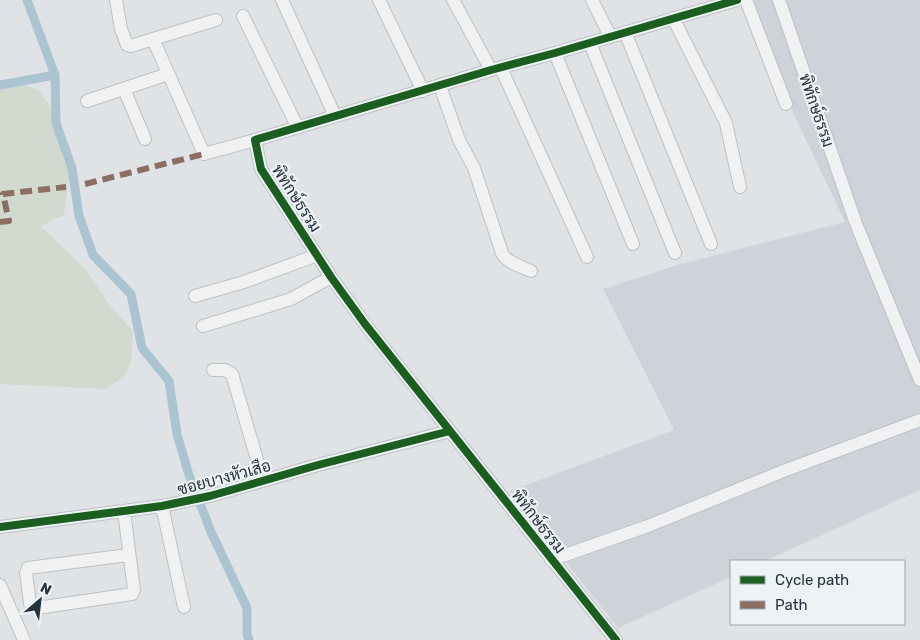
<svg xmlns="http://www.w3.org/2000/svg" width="920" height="640" viewBox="0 0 920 640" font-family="Rubik,Sarabun,sans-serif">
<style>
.built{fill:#cdd3d9}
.green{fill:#d2dad0}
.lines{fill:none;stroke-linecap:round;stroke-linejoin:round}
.canal{stroke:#acc4d2;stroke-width:9}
.minor-casing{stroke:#bec1c3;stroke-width:14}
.minor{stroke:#eff1f2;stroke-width:12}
.quiet{stroke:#8d6e63;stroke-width:6;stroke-dasharray:12 6;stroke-linecap:butt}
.cycleway-casing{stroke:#edf2f5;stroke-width:11}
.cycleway{stroke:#1b5e20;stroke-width:8}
.labels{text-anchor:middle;stroke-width:4.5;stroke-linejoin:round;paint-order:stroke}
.street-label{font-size:16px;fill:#26333f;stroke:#edf2f5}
</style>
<rect width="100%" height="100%" fill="#e0e3e5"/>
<path class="built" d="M 752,0 L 920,0 L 920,490 L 765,561 L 731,561 L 731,577 L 618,628 L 510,491 L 674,430 L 603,289 L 677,265 L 845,222 L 741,3 Z"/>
<path class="green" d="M 18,82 L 38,90 L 51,108 L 64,135 L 71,164 L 64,215 L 41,226 L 85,269 L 112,308 L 133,331 L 131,363 L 124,377 L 105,389 L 0,384 L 0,87 Z"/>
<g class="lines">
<path class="canal" d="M 27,0 L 55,75 L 56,123 L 72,168 L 79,216 L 93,255 L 131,294 L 142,348 L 169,381 L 177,434 L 189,475 L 211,532 L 247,608 L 247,634 L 249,640
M 0,85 L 55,75"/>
<defs>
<path id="minor" d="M 116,0 L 121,29 L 127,45 L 131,46 L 153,39
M 282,0 L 335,116
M 379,0 L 423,91
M 453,0 L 491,70
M 592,0 L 610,36
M 746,0 L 786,104
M 779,0 L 855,221
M 243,16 L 297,126
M 673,18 L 726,123 L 740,187
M 216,20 L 153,39 L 204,154 L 255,140
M 625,32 L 711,244
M 590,43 L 675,253
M 555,53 L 633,244
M 501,68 L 587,257
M 440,86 L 459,140 L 474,168 L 502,253 C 507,263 521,266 531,271
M 124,89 L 145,139
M 87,101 L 168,74
M 857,226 L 920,380
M 195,296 L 244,282 L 317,255
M 203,326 L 291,299 L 331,277
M 213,370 L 225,370 L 232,374 L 263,480
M 162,506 L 184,607
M 124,511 L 134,590 L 132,594 L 37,608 L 32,606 L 30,604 L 26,573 L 28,568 L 128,555
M 0,527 L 162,506 L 210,496 L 318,465 L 450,431
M 551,560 L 648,526 L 786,470 L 920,420
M 0,585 L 24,640
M 616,640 L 365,324 L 331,277 L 261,169 L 255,140 L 491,70 L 555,53 L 737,0"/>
</defs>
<use href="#minor" class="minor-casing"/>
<use href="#minor" class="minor"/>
<path class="quiet" d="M 85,184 L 204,154
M 0,222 L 9,221 L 3,194 L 66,187"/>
<defs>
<path id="cycleway" d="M 0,527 L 162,506 L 210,496 L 318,465 L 450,431
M 616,640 L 365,324 L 331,277 L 261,169 L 255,140 L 491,70 L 555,53 L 737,0"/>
</defs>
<use href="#cycleway" class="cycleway-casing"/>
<use href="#cycleway" class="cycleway"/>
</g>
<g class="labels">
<g class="street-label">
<text transform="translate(817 110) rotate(71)" y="6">พิทักษ์ธรรม</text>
<text transform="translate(297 198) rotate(57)" y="6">พิทักษ์ธรรม</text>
<text transform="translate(224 477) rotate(-15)" y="6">ซอยบางหัวเสือ</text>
<text transform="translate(539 521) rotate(52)" y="6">พิทักษ์ธรรม</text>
</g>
</g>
<rect x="730" y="560" width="175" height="65" fill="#edf2f5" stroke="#9da6ac"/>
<rect x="740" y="576" width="25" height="8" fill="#1b5e20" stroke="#9da6ac"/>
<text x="775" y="585" font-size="15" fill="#26333f">Cycle path</text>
<rect x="740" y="601" width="25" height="8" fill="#8d6e63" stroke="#9da6ac"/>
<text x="775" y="610" font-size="15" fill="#26333f">Path</text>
<g transform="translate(40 600) rotate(28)" stroke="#edf2f5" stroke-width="4" paint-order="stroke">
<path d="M0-4L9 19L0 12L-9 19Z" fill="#26333f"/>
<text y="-8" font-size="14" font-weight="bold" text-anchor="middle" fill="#26333f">N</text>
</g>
</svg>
